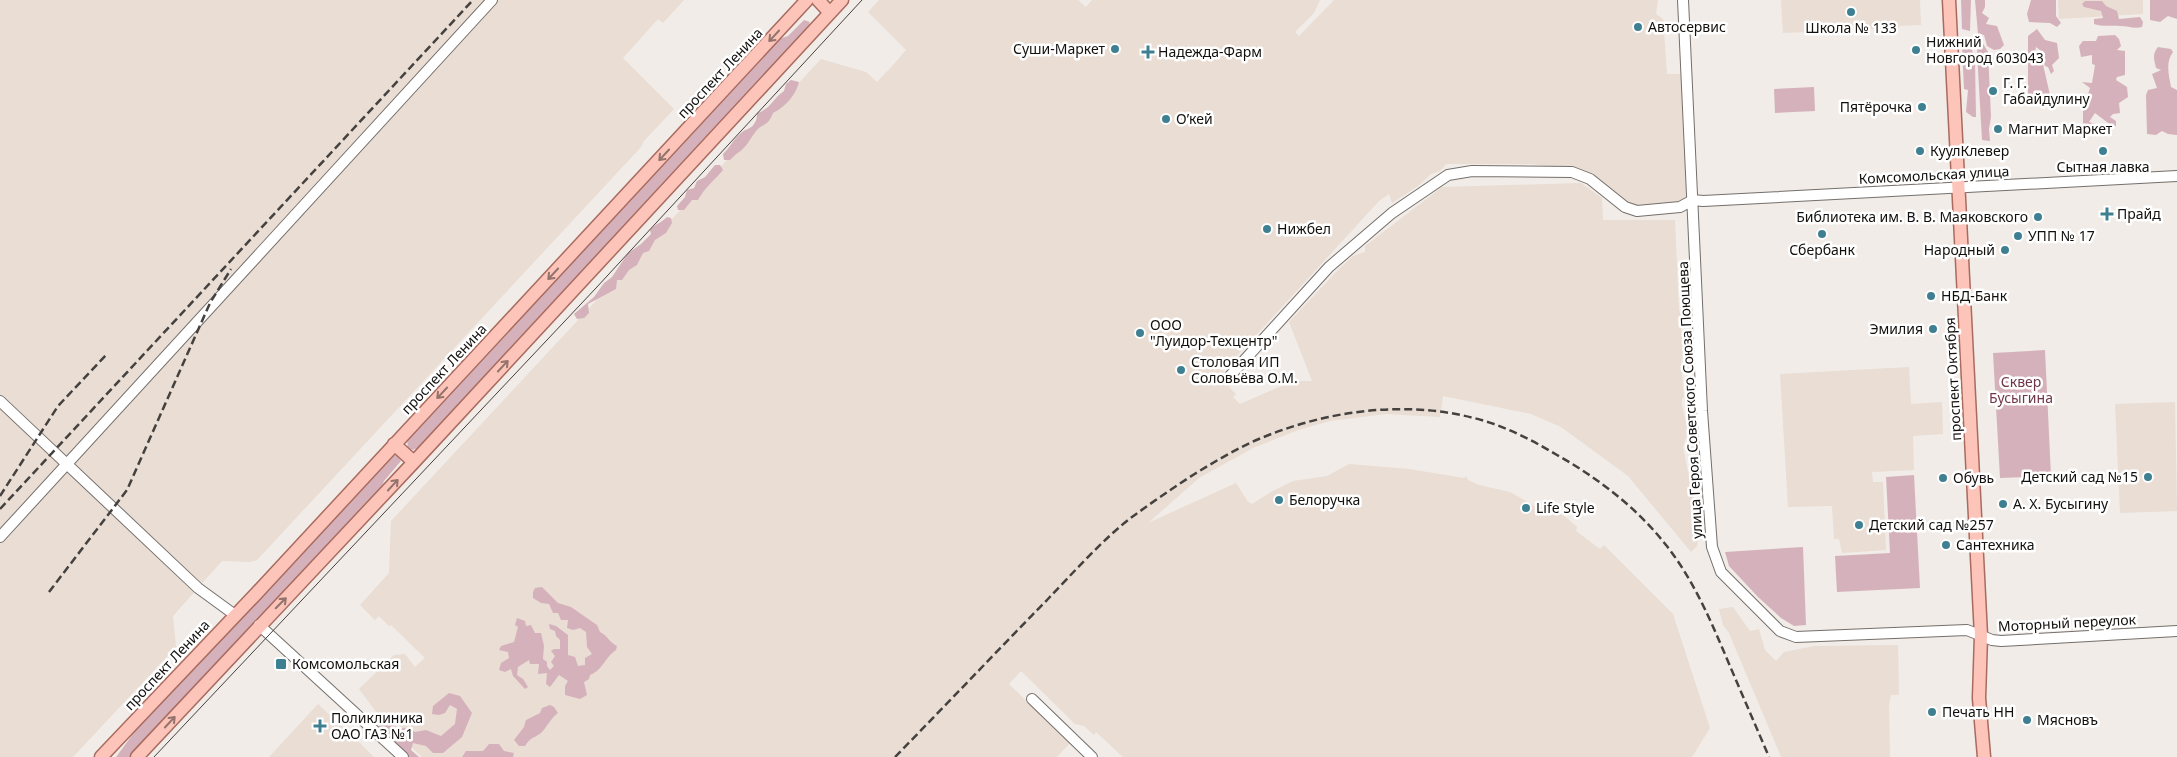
<svg xmlns="http://www.w3.org/2000/svg" width="2177" height="757" viewBox="0 0 2177 757" font-family="'Noto Sans',sans-serif">
<style>
.built{fill:#e9ddd4}
.green{fill:#d5b2bb}
.lines{fill:none;stroke-linecap:round;stroke-linejoin:round}
.minor-casing{stroke:#746f6b;stroke-width:12}
.major-casing{stroke:#a96b5f;stroke-width:15}
.minor{stroke:#fff;stroke-width:10}
.major{stroke:#fdc4b9;stroke-width:12}
.tram{stroke:#44413f;stroke-width:1}
.rail{stroke:#44413f;stroke-width:2.5;stroke-dasharray:8 4;stroke-linecap:butt}
.oneway{stroke:#93736c}
.poi-dot{fill:#3e8091;stroke:#fff;stroke-width:2}
.labels{text-anchor:middle;stroke-width:5;stroke-linejoin:round;paint-order:stroke}
.poi-label{font-size:14px;fill:#12100e;stroke:#fff;text-anchor:start}
.street-label{font-size:14px;fill:#12100e;stroke:#fff}
.park-label{font-size:14px;fill:#6f3648;stroke:#fff}
</style>
<rect width="100%" height="100%" fill="#f1ece7"/>
<path class="built" d="M 0,0 L 684,0 L 663,23 L 658,19 L 623,58 L 674,109 L 643,142 L 642,146 L 257,560 L 250,562 L 222,561 L 173,616 L 176,647 L 73,757 L 0,757 Z
M 879,0 L 1078,0 L 1086,7 L 1092,0 L 1320,0 L 1314,13 L 1295,32 L 1299,36 L 1334,0 L 1658,0 L 1656,14 L 1663,19 L 1667,74 L 1683,74 L 1688,192 L 1686,200 L 1672,206 L 1630,206 L 1574,170 L 1532,164 L 1446,164 L 1440,171 L 1431,174 L 1418,186 L 1392,203 L 1389,194 L 1379,201 L 1226,368 L 1224,366 L 1221,369 L 1234,381 L 1229,387 L 1236,394 L 1233,397 L 1240,404 L 1293,381 L 1312,381 L 1289,322 L 1340,268 L 1353,256 L 1365,252 L 1365,246 L 1442,187 L 1581,183 L 1602,198 L 1603,220 L 1675,220 L 1679,311 L 1682,312 L 1682,319 L 1680,319 L 1684,351 L 1681,364 L 1684,397 L 1682,398 L 1682,405 L 1688,431 L 1683,447 L 1700,532 L 1697,546 L 1691,552 L 1628,476 L 1561,427 L 1531,414 L 1443,396 L 1440,417 L 1386,414 L 1330,421 L 1298,430 L 1253,448 L 1199,478 L 1148,523 L 1236,483 L 1248,502 L 1252,504 L 1271,492 L 1293,481 L 1327,476 L 1349,464 L 1409,469 L 1464,478 L 1466,476 L 1468,480 L 1479,485 L 1510,492 L 1541,510 L 1546,504 L 1555,508 L 1577,527 L 1576,531 L 1600,549 L 1604,545 L 1673,614 L 1710,728 L 1692,757 L 1123,757 L 1096,732 L 1094,735 L 1084,726 L 1075,724 L 1021,671 L 1009,684 L 1070,743 L 1057,757 L 422,757 L 382,720 L 359,689 L 394,655 L 405,654 L 415,667 L 425,658 L 391,625 L 389,626 L 379,616 L 375,620 L 360,605 L 389,573 L 391,521 L 821,59 L 866,72 L 877,82 L 893,65 L 906,50 L 868,12 Z
M 1781,0 L 1920,0 L 1921,25 L 1899,26 L 1899,28 L 1783,33 Z
M 2058,0 L 2143,0 L 2143,14 L 2059,19 Z
M 1909,367 L 1911,404 L 1942,402 L 1943,434 L 1913,436 L 1914,470 L 1872,472 L 1873,482 L 1883,482 L 1886,550 L 1842,553 L 1839,539 L 1834,539 L 1832,506 L 1788,507 L 1780,374 Z
M 2175,402 L 2177,511 L 2120,513 L 2115,404 Z
M 1733,607 L 1750,631 L 1759,629 L 1765,650 L 1776,661 L 1784,652 L 1814,646 L 1898,645 L 1899,695 L 1891,695 L 1889,705 L 1890,757 L 1781,757 L 1729,633 L 1723,625 L 1719,609 Z
M 318,704 L 365,748 L 374,757 L 269,757 Z"/>
<path class="green" d="M 1961,0 L 1971,0 L 1970,31 L 1962,29 Z
M 1975,0 L 1985,0 L 1985,7 L 1982,13 L 1989,18 L 1986,24 L 1997,26 L 2004,45 L 2000,49 L 1994,50 L 1987,46 L 1984,35 L 1978,34 Z
M 2031,0 L 2056,0 L 2056,16 L 2061,23 L 2057,27 L 2050,23 L 2029,22 L 2027,14 Z
M 2150,0 L 2177,0 L 2177,19 L 2168,16 L 2160,22 L 2150,20 Z
M 2085,1 L 2102,1 L 2106,6 L 2117,11 L 2119,19 L 2140,17 L 2143,22 L 2142,27 C 2134,29 2128,26 2120,26 C 2111,25 2103,27 2094,24 L 2094,19 L 2103,18 L 2101,11 L 2084,7 L 2082,4 Z
M 804,20 L 810,22 L 808,27 L 417,448 L 413,450 L 408,448 L 407,440 L 776,40 L 788,36 Z
M 2037,29 L 2045,40 L 2057,43 L 2059,58 L 2052,65 L 2054,71 L 2051,74 L 2048,67 L 2045,66 L 2043,59 L 2045,54 L 2036,47 L 2034,57 L 2042,60 L 2050,95 L 2038,103 L 2028,99 L 2028,36 Z
M 2115,35 L 2119,39 L 2121,46 L 2117,50 L 2125,51 L 2125,75 L 2117,77 L 2116,80 L 2127,87 L 2128,97 L 2119,103 L 2120,113 L 2113,114 L 2110,117 L 2116,121 L 2116,126 L 2112,126 L 2095,113 L 2089,122 L 2099,125 L 2097,136 L 2090,135 L 2090,128 L 2083,124 L 2083,96 L 2088,94 L 2090,88 L 2082,82 L 2092,83 L 2095,65 L 2092,64 L 2092,55 L 2081,57 L 2079,46 L 2083,41 L 2096,41 L 2098,36 Z
M 1982,42 L 1988,52 L 1991,117 L 1989,129 L 1990,141 L 1982,140 L 1977,53 L 1978,44 Z
M 1962,46 L 1965,46 L 1966,49 L 1968,46 L 1971,46 L 1975,61 L 1976,117 L 1973,117 L 1966,112 L 1968,90 L 1964,89 Z
M 2158,47 L 2171,49 L 2173,52 C 2165,63 2169,75 2171,87 L 2177,90 L 2177,135 L 2168,134 L 2162,131 L 2156,135 L 2147,134 L 2146,95 L 2148,90 L 2157,88 L 2152,74 L 2161,70 L 2156,68 C 2154,59 2152,54 2158,47 Z
M 791,80 L 799,82 C 796,95 785,107 773,113 C 768,126 764,123 757,130 C 751,137 746,148 739,152 C 735,155 734,156 730,160 L 724,160 L 723,154 C 730,148 733,139 741,133 C 745,129 751,129 754,124 C 757,120 757,117 757,113 C 771,109 773,98 784,91 L 786,84 Z
M 1814,87 L 1815,111 L 1775,113 L 1774,89 Z
M 715,165 L 720,165 L 723,170 C 713,182 706,186 698,200 L 692,200 L 684,210 L 678,210 L 677,206 L 685,197 L 687,190 L 694,188 L 697,181 L 705,177 Z
M 667,217 L 671,218 L 672,223 L 666,233 L 655,240 L 649,251 L 643,253 L 637,265 L 629,270 L 622,280 L 617,280 L 616,289 L 588,304 L 589,313 L 584,318 L 577,319 L 574,314 L 594,297 L 604,283 L 612,277 L 628,253 L 641,244 L 651,234 L 650,230 C 655,224 661,223 667,217 Z
M 2045,350 L 2051,476 L 2000,478 L 1993,353 Z
M 397,455 L 401,461 L 384,481 L 380,491 L 131,757 L 116,757 L 136,730 L 391,456 Z
M 1914,475 L 1920,588 L 1837,592 L 1835,556 L 1890,553 L 1886,477 Z
M 1803,547 L 1806,625 L 1794,626 L 1781,618 L 1758,597 L 1729,566 L 1725,552 Z
M 542,587 L 558,603 L 571,607 L 597,625 L 600,632 C 609,637 609,642 617,646 L 616,650 C 605,657 603,670 590,675 L 589,679 L 584,682 L 587,695 L 580,699 L 565,695 L 565,686 L 568,681 L 559,675 L 550,687 L 546,684 L 547,673 L 538,674 L 539,664 L 530,664 L 529,660 L 518,667 L 517,675 L 523,679 L 528,687 L 525,689 L 513,676 L 511,669 L 505,672 L 499,670 L 501,663 L 509,658 L 508,652 L 499,650 L 501,646 L 514,642 L 518,627 L 515,625 L 517,618 L 525,621 L 526,626 L 531,625 L 535,633 L 541,633 L 544,646 L 543,659 L 547,662 L 547,666 L 550,670 L 554,666 L 551,662 L 555,656 L 551,651 L 554,649 L 560,649 L 560,640 L 556,636 L 555,631 L 550,629 L 549,624 L 556,626 L 568,635 L 568,655 L 575,657 L 578,666 L 585,665 L 585,658 L 592,654 L 587,647 L 586,632 L 580,628 L 573,630 L 567,628 L 568,620 L 561,620 L 558,613 L 553,613 L 549,604 L 541,603 L 533,598 L 533,592 L 535,588 Z
M 449,693 L 460,696 L 472,713 L 462,737 L 443,753 L 433,753 L 426,746 L 413,743 L 411,750 L 419,757 L 407,757 L 389,734 L 379,731 L 379,721 L 386,717 L 397,729 L 405,728 L 415,732 L 426,730 L 441,736 L 455,724 L 457,709 L 450,705 L 445,713 L 439,715 L 432,714 L 433,706 Z
M 550,705 L 554,707 L 558,713 C 550,719 547,727 541,733 C 533,739 532,736 525,746 L 519,746 L 514,740 L 524,727 L 526,720 L 540,713 L 542,708 Z
M 489,744 L 499,744 L 504,751 L 514,753 L 513,757 L 462,757 L 466,751 L 483,751 Z"/>
<g class="lines">
<defs>
<path id="minor" d="M 1683,0 L 1702,411 L 1712,547 L 1721,572 L 1780,631 L 1796,637 L 1967,630 L 1992,640 L 2001,641 L 2177,631
M 1229,377 L 1329,267 L 1392,213 L 1448,175 L 1472,171 L 1572,172 L 1590,179 L 1625,207 L 1637,211 L 1680,207 L 1693,200 L 1703,201 L 2177,176
M 0,401 L 198,588 L 235,615
M 0,537 L 492,0
M 259,625 L 403,757
M 1032,699 L 1092,757"/>
<path id="major" d="M 818,0 L 830,13
M 1949,0 L 1981,636 L 1979,698 L 1984,757
M 394,444 L 414,462
M 101,757 L 254,596 L 807,0
M 137,757 L 414,462 L 842,0"/>
</defs>
<use href="#minor" class="minor-casing"/>
<use href="#major" class="major-casing"/>
<use href="#minor" class="minor"/>
<use href="#major" class="major"/>
<path class="tram" d="M 154,757 L 596,288 L 862,0"/>
<path class="rail" d="M 0,496 L 58,406 L 106,355
M 0,509 L 473,0
M 49,592 L 127,490 L 210,303 L 231,269
M 895,757 C 946,705 996,652 1047,600 C 1072,574 1103,539 1132,517 C 1169,490 1210,462 1252,442 C 1326,409 1415,397 1494,424 C 1516,432 1537,443 1557,455 C 1598,478 1637,508 1666,545 C 1693,579 1710,619 1727,659 C 1741,692 1755,724 1769,757"/>
</g>
<defs><path id="oneway-shaft" d="M-6 0H5M1.5-3L5.5 0L1.5 3" fill="none" stroke-width="1.6" stroke-linecap="round" stroke-linejoin="round" transform="scale(1.25)"/></defs>
<g class="oneway">
<use href="#oneway-shaft" transform="translate(774 36) rotate(133)"/>
<use href="#oneway-shaft" transform="translate(664 155) rotate(133)"/>
<use href="#oneway-shaft" transform="translate(553 274) rotate(133)"/>
<use href="#oneway-shaft" transform="translate(503 366) rotate(-47)"/>
<use href="#oneway-shaft" transform="translate(442 393) rotate(133)"/>
<use href="#oneway-shaft" transform="translate(393 485) rotate(-47)"/>
<use href="#oneway-shaft" transform="translate(281 603) rotate(-45)"/>
<use href="#oneway-shaft" transform="translate(170 722) rotate(-47)"/>
</g>
<g class="poi-dot">
<circle cx="1851" cy="12" r="5"/>
<circle cx="1638" cy="27" r="5"/>
<circle cx="1115" cy="49" r="5"/>
<circle cx="1916" cy="50" r="5"/>
<path d="M1145.5 44.5h5v5h5v5h-5v5h-5v-5h-5v-5h5z"/>
<circle cx="1993" cy="91" r="5"/>
<circle cx="1922" cy="107" r="5"/>
<circle cx="1166" cy="119" r="5"/>
<circle cx="1998" cy="129" r="5"/>
<circle cx="1920" cy="151" r="5"/>
<circle cx="2103" cy="151" r="5"/>
<path d="M2104.5 206.5h5v5h5v5h-5v5h-5v-5h-5v-5h5z"/>
<circle cx="2038" cy="217" r="5"/>
<circle cx="1267" cy="229" r="5"/>
<circle cx="1822" cy="234" r="5"/>
<circle cx="2018" cy="236" r="5"/>
<circle cx="2005" cy="250" r="5"/>
<circle cx="1931" cy="296" r="5"/>
<circle cx="1933" cy="329" r="5"/>
<circle cx="1140" cy="333" r="5"/>
<circle cx="1181" cy="370" r="5"/>
<circle cx="2148" cy="477" r="5"/>
<circle cx="1943" cy="478" r="5"/>
<circle cx="1279" cy="500" r="5"/>
<circle cx="2003" cy="504" r="5"/>
<circle cx="1526" cy="508" r="5"/>
<circle cx="1859" cy="525" r="5"/>
<circle cx="1946" cy="545" r="5"/>
<rect x="275" y="658" width="12" height="12" rx="2.5"/>
<circle cx="1932" cy="712" r="5"/>
<circle cx="2027" cy="720" r="5"/>
<path d="M317.5 718.5h5v5h5v5h-5v5h-5v-5h-5v-5h5z"/>
</g>
<g class="labels">
<g class="poi-label">
<text x="1648" y="32">Автосервис</text>
<text x="1851" y="33" text-anchor="middle">Школа № 133</text>
<text x="1926" y="47">Нижний<tspan x="1926" dy="16">Новгород 603043</tspan></text>
<text x="1105" y="54" text-anchor="end">Суши-Маркет</text>
<text x="1158" y="57">Надежда-Фарм</text>
<text x="2003" y="88">Г. Г.<tspan x="2003" dy="16">Габайдулину</tspan></text>
<text x="1912" y="112" text-anchor="end">Пятёрочка</text>
<text x="1176" y="124">О’кей</text>
<text x="2008" y="134">Магнит Маркет</text>
<text x="1930" y="156">КуулКлевер</text>
<text x="2103" y="172" text-anchor="middle">Сытная лавка</text>
<text x="2117" y="219">Прайд</text>
<text x="2028" y="222" text-anchor="end">Библиотека им. В. В. Маяковского</text>
<text x="1277" y="234">Нижбел</text>
<text x="2028" y="241">УПП № 17</text>
<text x="1822" y="255" text-anchor="middle">Сбербанк</text>
<text x="1995" y="255" text-anchor="end">Народный</text>
<text x="1941" y="301">НБД-Банк</text>
<text x="1150" y="330">ООО<tspan x="1150" dy="16">"Луидор-Техцентр"</tspan></text>
<text x="1923" y="334" text-anchor="end">Эмилия</text>
<text x="1191" y="367">Столовая ИП<tspan x="1191" dy="16">Соловьёва О.М.</tspan></text>
<text x="2138" y="482" text-anchor="end">Детский сад №15</text>
<text x="1953" y="483">Обувь</text>
<text x="1289" y="505">Белоручка</text>
<text x="2013" y="509">А. Х. Бусыгину</text>
<text x="1536" y="513">Life Style</text>
<text x="1869" y="530">Детский сад №257</text>
<text x="1956" y="550">Сантехника</text>
<text x="292" y="669">Комсомольская</text>
<text x="1942" y="717">Печать НН</text>
<text x="331" y="723">Поликлиника<tspan x="331" dy="16">ОАО ГАЗ №1</tspan></text>
<text x="2037" y="725">Мясновъ</text>
</g>
<g class="street-label">
<text transform="translate(720 73) rotate(-47)" y="5">проспект Ленина</text>
<text transform="translate(1934 175) rotate(-3)" y="5">Комсомольская улица</text>
<text transform="translate(444 369) rotate(-47)" y="5">проспект Ленина</text>
<text transform="translate(1953 379) rotate(-93)" y="5">проспект Октября</text>
<text transform="translate(1690 400) rotate(-93)" y="5">улица Героя Советского Союза Поющева</text>
<text transform="translate(2067 623) rotate(-3)" y="5">Моторный переулок</text>
<text transform="translate(167 665) rotate(-47)" y="5">проспект Ленина</text>
</g>
<g class="park-label">
<text x="2021" y="387">Сквер<tspan x="2021" dy="16">Бусыгина</tspan></text>
</g>
</g>
</svg>
